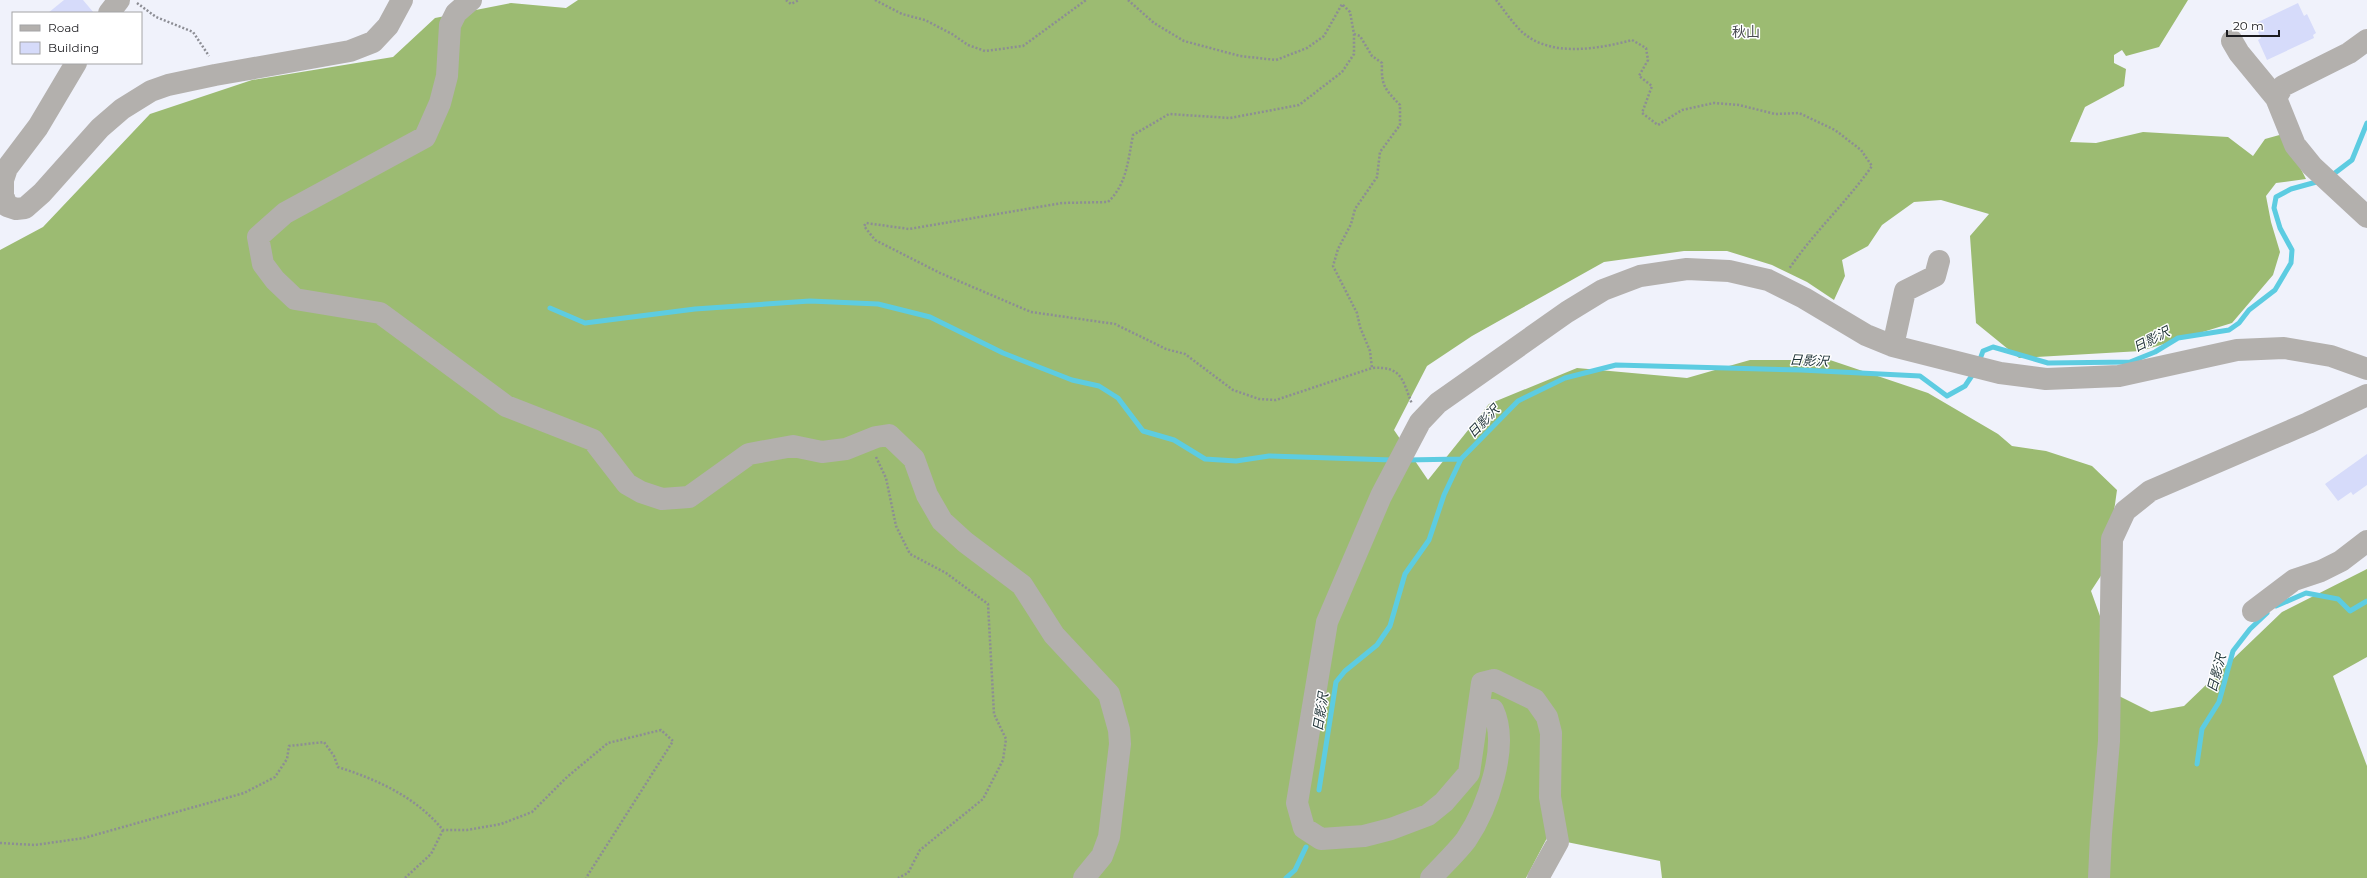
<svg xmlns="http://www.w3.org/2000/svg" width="2367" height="878" viewBox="0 0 2367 878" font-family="Montserrat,'Noto Sans JP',sans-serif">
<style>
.forest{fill:#9cbb72}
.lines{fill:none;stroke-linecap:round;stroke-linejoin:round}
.stream{stroke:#5dcce1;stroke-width:5}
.building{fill:#d6dbfa}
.path{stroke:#8c8d94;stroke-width:2.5;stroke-dasharray:2 2;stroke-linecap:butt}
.minor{stroke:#b3b0ad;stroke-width:22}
.labels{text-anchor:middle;stroke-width:3;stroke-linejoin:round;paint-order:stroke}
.water-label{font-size:13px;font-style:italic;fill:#1c3034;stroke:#fff}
.quarter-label{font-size:14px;fill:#4a4b53;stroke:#fff}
</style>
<rect width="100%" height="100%" fill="#f0f2fb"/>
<path class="forest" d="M 578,0 L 2188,0 L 2159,47 L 2126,56 L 2122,50 L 2114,55 L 2114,63 L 2126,69 L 2124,86 L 2085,107 L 2070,142 L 2096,143 L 2143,132 L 2228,137 L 2253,156 L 2265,139 L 2283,134 L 2306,179 L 2276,183 L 2266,196 L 2271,222 L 2280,252 L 2273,275 L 2232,323 L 2141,351 L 2019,358 L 1976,323 L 1970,236 L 1989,214 L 1941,200 L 1914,202 L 1882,225 L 1868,246 L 1842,260 L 1845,276 L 1834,300 L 1807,282 L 1772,265 L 1727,251 L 1684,251 L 1604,262 L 1472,336 L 1427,366 L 1394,430 L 1428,480 L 1489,404 L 1577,368 L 1687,378 L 1750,360 L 1830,360 L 1928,393 L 1998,434 L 2012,446 L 2046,451 L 2092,466 L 2117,490 L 2106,568 L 2091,591 L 2105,630 L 2119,696 L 2151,712 L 2184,706 L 2282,612 L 2367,569 L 2367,657 L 2333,676 L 2367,766 L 2367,878 L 1662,878 L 1660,861 L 1547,838 L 1526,878 L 0,878 L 0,250 L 43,227 L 150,114 L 252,80 L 393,57 L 435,18 L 511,3 L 566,8 Z"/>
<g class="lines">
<path class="stream" d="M 2331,176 L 2352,160 L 2367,123
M 550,308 L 585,323 L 695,309 L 810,301 L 878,304 L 930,317 L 1003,353 L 1072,380 L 1099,386 L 1118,398 L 1143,431 L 1174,440 L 1205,459 L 1236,461 L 1269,456 L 1392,460
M 1979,362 L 1983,351 L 1993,347 L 2048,363 L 2130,362 L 2155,352 L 2178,338 L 2229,330 L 2239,323 L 2249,310 L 2275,290 L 2291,263 L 2292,250 L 2280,228 L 2274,208 L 2276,197 L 2291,189 L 2320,181
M 1406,460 L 1461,459
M 2276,606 L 2306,593 L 2338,599 L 2350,611 L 2367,601
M 2197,764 L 2202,729 L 2219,702 L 2233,651 L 2250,629 L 2267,613
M 1319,790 L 1336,682 L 1345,671 L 1377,645 L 1390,626 L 1405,574 L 1429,540 L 1444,495 L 1461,459 L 1518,401 L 1565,378 L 1616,365 L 1801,370 L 1920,376 L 1947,396 L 1965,386 L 1975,371
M 1286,878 L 1295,870 L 1306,847"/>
</g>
<path class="building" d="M 64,0 L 83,0 L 94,13 L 48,13 Z
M 2298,3 L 2304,16 L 2307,14 L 2316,33 L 2313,35 L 2314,38 L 2267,60 L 2258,40 L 2261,38 L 2254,24 Z
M 2367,454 L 2367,485 L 2353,495 L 2351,492 L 2338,501 L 2325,484 Z"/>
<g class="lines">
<path class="path" d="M 786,0 L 791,4 L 799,0
M 875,0 L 902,14 L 925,20 L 952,34 L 968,45 L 985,51 L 1023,46 L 1086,0
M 1128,0 L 1154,23 L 1184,41 L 1240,56 L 1276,60 L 1307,48 L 1324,36 L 1342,4 L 1350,12 L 1354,34 L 1354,54 L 1342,72 L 1299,105 L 1230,118 L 1169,114 L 1133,135 C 1128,160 1127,184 1108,202 L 1062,203 L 909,229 L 866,223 L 864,226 L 875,240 L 940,273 L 1031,312 L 1115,324 L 1166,349 L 1185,354 L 1233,390 L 1259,399 L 1276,400 L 1372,368 C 1402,366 1402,379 1412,404
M 1496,0 C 1504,10 1512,22 1521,31 C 1550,58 1598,49 1632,40 L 1646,48 L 1648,60 L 1639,76 L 1652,86 L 1642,113 L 1658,125 L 1682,110 L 1714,103 L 1739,105 L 1775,114 L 1799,113 L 1835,130 L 1861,150 L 1872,166 C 1846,203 1814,232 1789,269
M 137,3 L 156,17 L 193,32 L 209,56
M 1354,34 L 1360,36 L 1372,56 L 1382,63 C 1381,86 1385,89 1400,105 L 1400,125 L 1380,152 L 1377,177 L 1355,209 L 1351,224 L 1338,249 L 1333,266 L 1357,313 L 1360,327 L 1370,351 L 1372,368
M 876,457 L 886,478 L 896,526 L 910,554 L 946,573 L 988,604 L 994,714 L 1006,739 L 1003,760 L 983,799 L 920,850 L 908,873 L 898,878
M 0,843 L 35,845 L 84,838 L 244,793 L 275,777 L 287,759 L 289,746 L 324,742 L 334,756 L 338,767 C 378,780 416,797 443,830 L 467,830 L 501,824 L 532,812 L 567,777 L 608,743 L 661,730 L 673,741 L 586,878
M 405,878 L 431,854 L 443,830"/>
<path class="minor" d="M 471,0 L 456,13 L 450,25 L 447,76 L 440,103 L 425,137 L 285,213 L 258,237 L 263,264 L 275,280 L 295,299 L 380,313 L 506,406 L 593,440 L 627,484 L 641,492 L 662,499 L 689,497 L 749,454 L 793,446 L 822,452 L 846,449 L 876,437 L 889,435 L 914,459 L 927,495 L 942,521 L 965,542 L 1022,585 L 1054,635 L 1109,694 L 1119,730 L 1120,744 L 1109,837 L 1102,856 L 1084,878
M 109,13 L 119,0
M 2232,41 L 2239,53 L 2276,98 L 2295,145 L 2312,166 L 2367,217
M 76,63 L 38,127 L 7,168 L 3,180 L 3,195 L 7,206 L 16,209 L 25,208 L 42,193 L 100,128 L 122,109 L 151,91 L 168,85 L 215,75 L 350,51 L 373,42 L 388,26 L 402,0
M 2276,98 L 2283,86 L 2349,53 L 2367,40
M 1893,346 L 1905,291 L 1935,276 L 1939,261
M 2253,611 L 2294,580 L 2321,571 L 2341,561 L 2367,541
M 1431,878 C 1442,866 1456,853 1466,840 C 1487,809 1510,746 1493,710 L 1479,709
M 1538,878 L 1558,842 L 1550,797 L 1551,733 L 1547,717 L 1535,700 L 1494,680 L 1482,683 L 1469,773 L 1444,802 L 1428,815 L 1391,829 L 1364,836 L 1321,839 L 1304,828 L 1297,803 L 1327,622 L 1381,496 L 1420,422 L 1438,403 L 1567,312 L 1603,290 L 1640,276 L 1687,269 L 1729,271 L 1768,280 L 1804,298 L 1866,335 L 1893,346 L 2000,373 L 2046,379 L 2119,376 L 2237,350 L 2284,348 L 2331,356 L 2367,369
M 2099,878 L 2101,834 L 2109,741 L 2112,539 L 2125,511 L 2150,491 L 2308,423 L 2367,395"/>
</g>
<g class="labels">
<g class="water-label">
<text transform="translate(2151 339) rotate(-27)" y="5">日影沢</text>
<text transform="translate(1809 360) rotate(3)" y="5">日影沢</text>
<text transform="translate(1483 421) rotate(-46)" y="5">日影沢</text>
<text transform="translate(2216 673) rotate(-75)" y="5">日影沢</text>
<text transform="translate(1320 712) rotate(-81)" y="5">日影沢</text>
</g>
<g class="quarter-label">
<text x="1746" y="37">秋山</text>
</g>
</g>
<rect x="12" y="12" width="130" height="52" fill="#ffffff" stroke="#a4a4a6"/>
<rect x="20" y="25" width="20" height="6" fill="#b3b0ad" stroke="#a4a4a6"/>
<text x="48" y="32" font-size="12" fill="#1c1c20">Road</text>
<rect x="20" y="42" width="20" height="12" fill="#d6dbfa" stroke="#a4a4a6"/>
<text x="48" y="52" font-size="12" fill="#1c1c20">Building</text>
<path d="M2227 30v6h52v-6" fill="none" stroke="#1c1c20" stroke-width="2"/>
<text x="2233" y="30" font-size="12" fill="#1c1c20" stroke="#ffffff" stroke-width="3" paint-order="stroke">20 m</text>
</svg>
